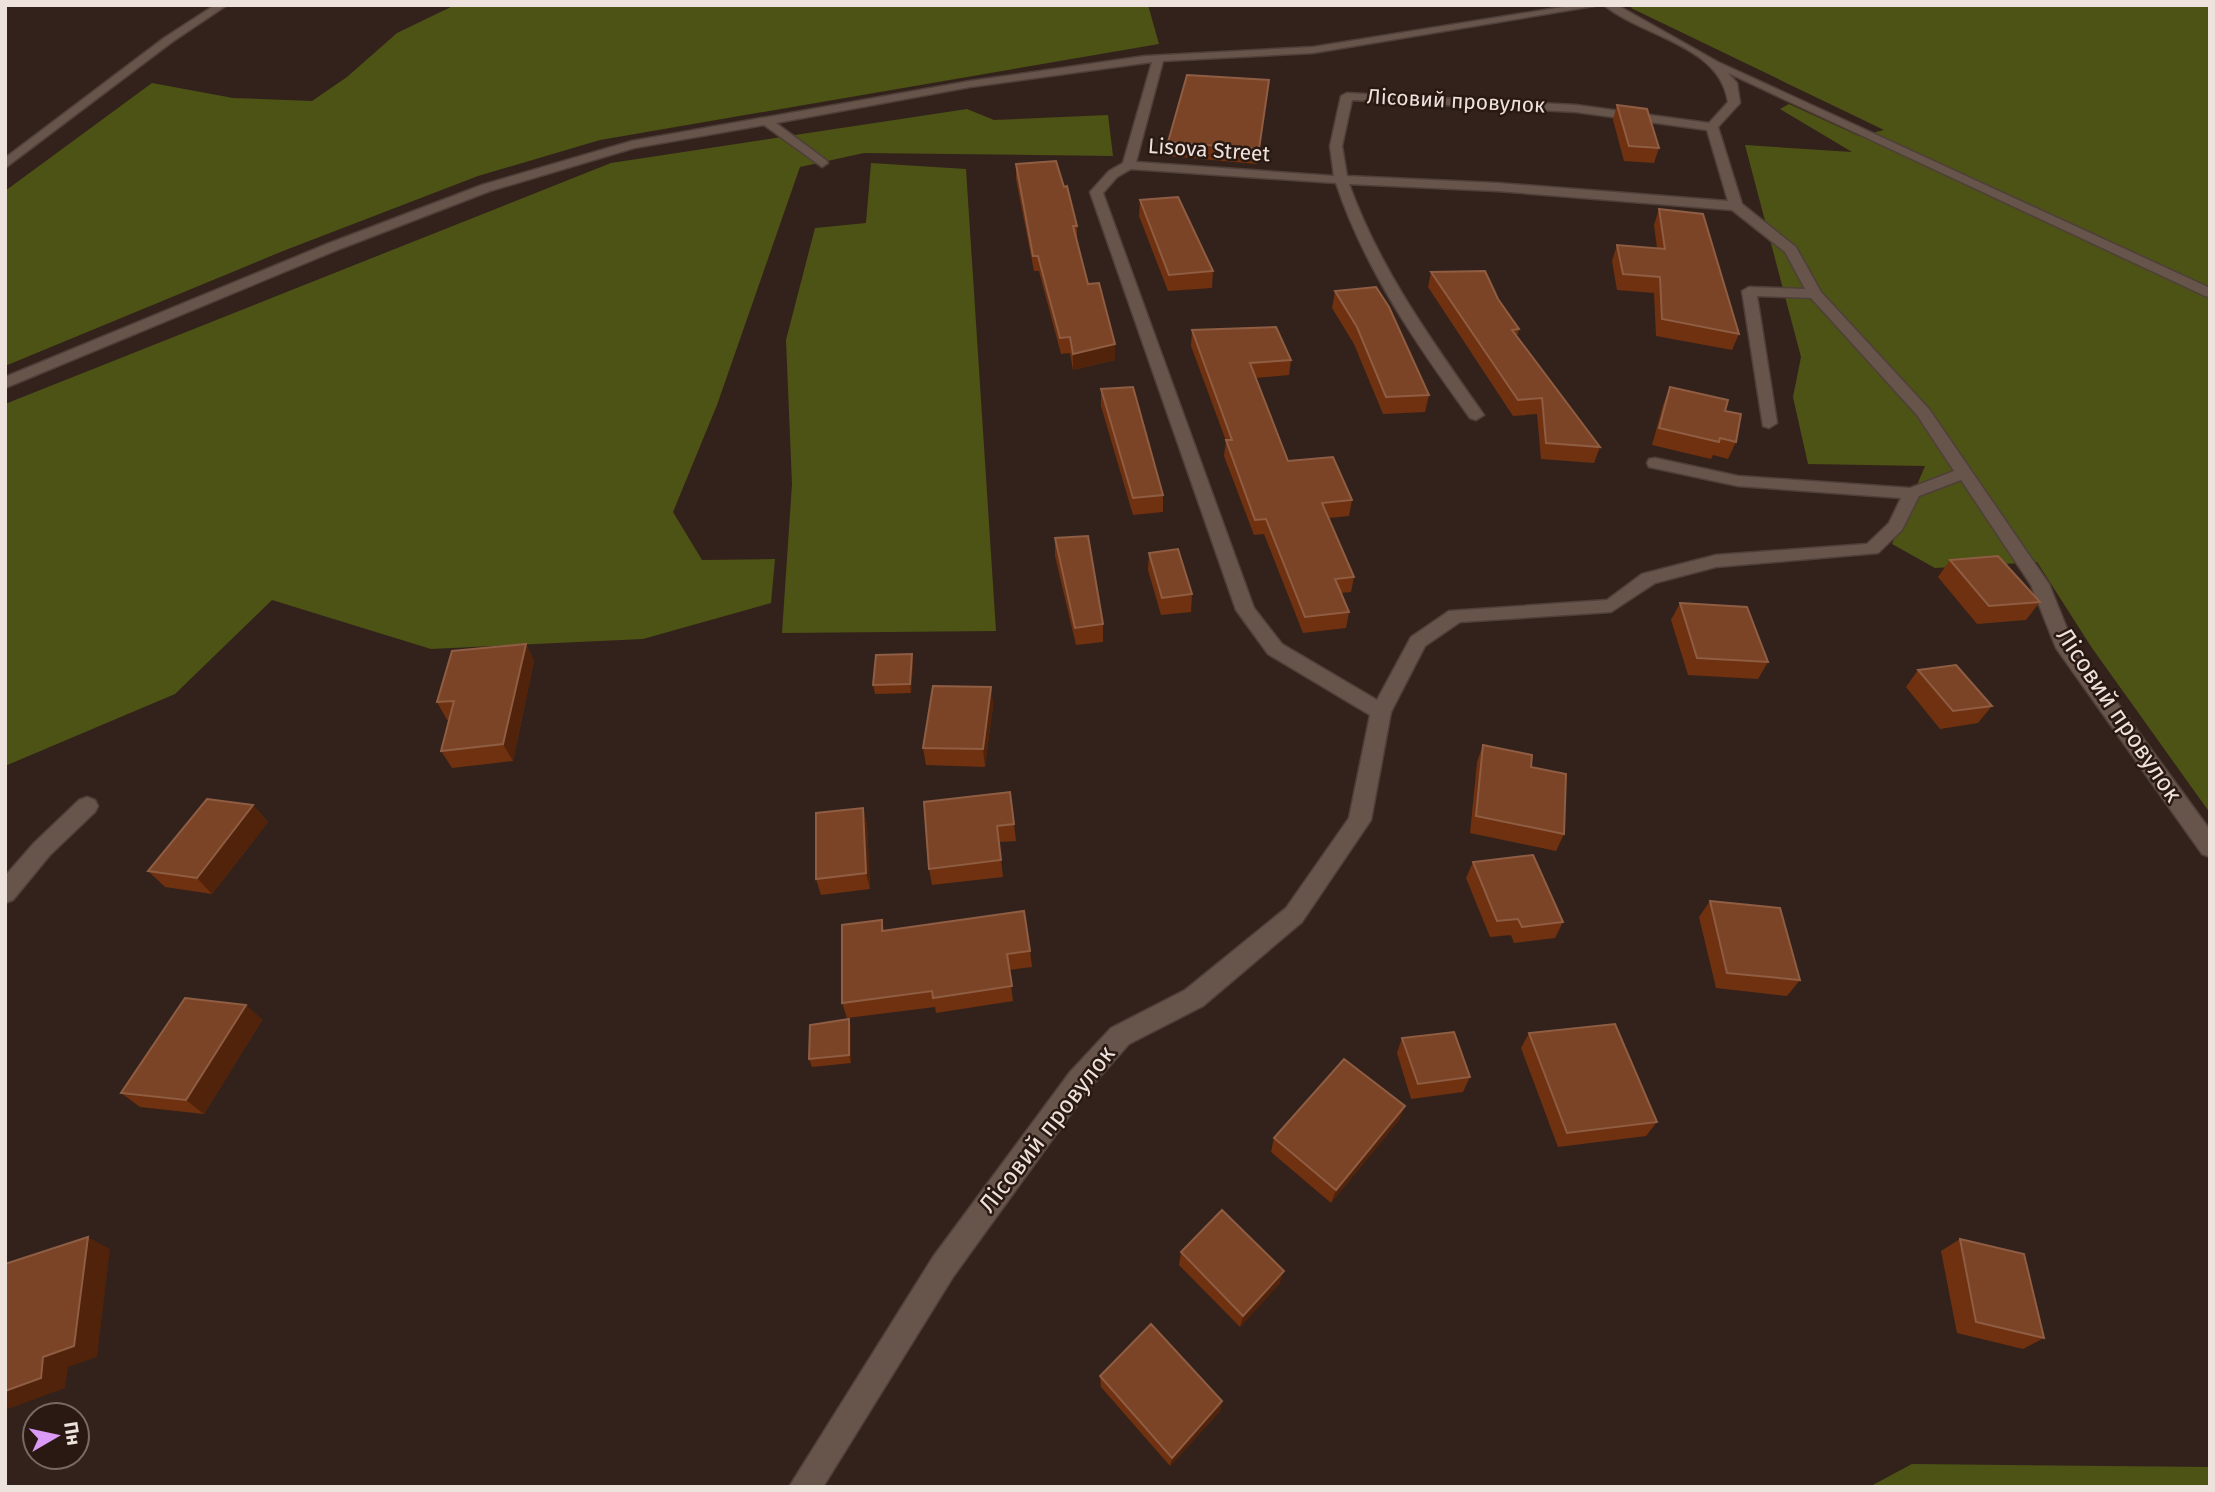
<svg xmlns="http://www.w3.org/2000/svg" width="2215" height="1492" viewBox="0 0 2215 1492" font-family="'Fira Sans',sans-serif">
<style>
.green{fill:#4c5315}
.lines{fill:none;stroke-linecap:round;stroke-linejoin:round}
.minor-casing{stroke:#4e3f39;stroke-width:3}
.tertiary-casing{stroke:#4e3f39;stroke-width:3}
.minor{fill:#67544b;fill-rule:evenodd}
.tertiary{fill:#67544b;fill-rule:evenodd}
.wall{fill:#6f3110}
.shaded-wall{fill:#51230b}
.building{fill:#7c4426;stroke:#8e5d43;stroke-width:2}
.labels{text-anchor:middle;stroke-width:5;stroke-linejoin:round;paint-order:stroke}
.far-street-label{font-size:21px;fill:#eee2dd;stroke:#291912}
.street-label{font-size:24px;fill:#eee2dd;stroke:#291912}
</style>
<rect width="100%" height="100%" fill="#33221b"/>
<path class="green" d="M 455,5 L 1148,5 L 1159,44 L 600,140 L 478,176 L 283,251 L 5,366 L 5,191 L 152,83 L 233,98 L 312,101 L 347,77 L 397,33 Z
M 1633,5 L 2210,5 L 2210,813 L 2092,648 L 2037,562 L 1935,568 L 1892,544 L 1925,466 L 1808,464 L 1793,397 L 1801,357 L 1745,145 L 1852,152 L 1780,109 L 1789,104 L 1859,136 L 1884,130 L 1631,8 Z
M 967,109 L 994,120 L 1108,115 L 1113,156 L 864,153 L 800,167 L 717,405 L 673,512 L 702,560 L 775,559 L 771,603 L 643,639 L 431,649 L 272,600 L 175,694 L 5,766 L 5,404 L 611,163 Z
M 871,163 L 966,169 L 996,631 L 782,633 L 792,484 L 786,340 L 815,228 L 866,223 Z
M 1912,1464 L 2210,1467 L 2210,1487 L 1869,1487 Z"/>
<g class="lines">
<defs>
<path id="minor" d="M 1575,5 L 1600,5 L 1313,53 L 1163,61 L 1136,162 L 1334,176 L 1330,146 L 1341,96 L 1347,93 L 1576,105 L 1709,123 L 1728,102 C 1720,45 1643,37 1604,5 L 1617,5 L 1718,62 L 2210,288 L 2210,297 L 2205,296 L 1728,73 L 1737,83 L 1740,103 L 1718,127 L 1742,204 L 1796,247 L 1821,292 L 1929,409 L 2049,584 L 2072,641 L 2210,830 L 2210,857 L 2202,854 L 2056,648 L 2031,585 L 1961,480 L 1919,496 L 1902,530 L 1878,553 L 1716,567 L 1655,583 L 1611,612 L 1460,622 L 1425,646 L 1391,712 L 1371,820 L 1302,922 L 1203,1006 L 1129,1044 L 1088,1090 L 953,1277 L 823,1487 L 789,1487 L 933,1257 L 1070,1072 L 1111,1028 L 1185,990 L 1286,908 L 1349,818 L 1370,715 L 1268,654 L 1236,610 L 1090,192 L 1109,171 L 1123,163 L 1152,62 L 970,87 L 776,123 L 826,160 L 828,163 L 822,167 L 764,125 L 634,148 L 490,191 L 337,250 L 5,388 L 5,377 L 327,244 L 482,185 L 632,141 L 970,81 L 1145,56 L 1313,47 ZM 1352,100 L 1576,112 L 1707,130 L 1728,201 L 1497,183 L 1347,176 L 1342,146 ZM 1131,169 L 1336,183 C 1365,270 1417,345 1470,418 L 1476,420 L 1484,415 C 1432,341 1380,270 1349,184 L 1497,191 L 1732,210 L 1785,252 L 1805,289 L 1749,287 L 1742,291 L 1763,426 L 1769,428 L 1777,423 L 1757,296 L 1811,298 L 1917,415 L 1954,471 L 1910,488 L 1738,476 L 1655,458 L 1649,459 L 1647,463 L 1649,467 L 1738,486 L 1901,498 L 1889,523 L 1867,544 L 1716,555 L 1642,574 L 1607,600 L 1449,611 L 1411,637 L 1377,700 L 1282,644 L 1254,608 L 1103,193 L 1117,177 Z
M 87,797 L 95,800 L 98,806 L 95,812 L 50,855 L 13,900 L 5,903 L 5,876 L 34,843 L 79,800 Z"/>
<path id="tertiary" d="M 215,5 L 227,5 L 172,42 L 5,168 L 5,158 L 164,38 Z"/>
</defs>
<use href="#minor" class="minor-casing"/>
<use href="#tertiary" class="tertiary-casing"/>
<use href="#minor" class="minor"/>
<use href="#tertiary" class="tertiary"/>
</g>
<path class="wall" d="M 1269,80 L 1257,164 L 1167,156 L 1168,142 Z
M 1617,105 L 1659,148 L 1654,163 L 1624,161 L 1613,120 Z
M 1016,164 L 1077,226 L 1077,241 L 1088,284 L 1115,360 L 1073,370 L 1070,353 L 1061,354 L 1039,271 L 1034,271 L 1016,179 Z
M 1140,200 L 1213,271 L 1212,288 L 1168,291 L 1139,216 Z
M 1659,209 L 1739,334 L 1732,350 L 1656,336 L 1654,293 L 1617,290 L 1612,261 L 1617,245 L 1657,248 L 1654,225 Z
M 1431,272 L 1498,299 L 1519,329 L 1517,336 L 1600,447 L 1594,463 L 1541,459 L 1537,414 L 1513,416 L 1428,287 Z
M 1335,291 L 1429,395 L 1425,412 L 1383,414 L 1354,344 L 1332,308 Z
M 1192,330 L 1291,360 L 1289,375 L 1255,378 L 1288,461 L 1352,500 L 1349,516 L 1329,518 L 1354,577 L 1351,592 L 1341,593 L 1349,612 L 1346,628 L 1303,633 L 1264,534 L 1254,535 L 1224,456 L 1226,441 L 1191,346 Z
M 1670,387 L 1725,411 L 1736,442 L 1728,459 L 1713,455 L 1711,459 L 1652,445 L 1663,405 Z
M 1101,389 L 1163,495 L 1163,512 L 1133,515 L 1101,406 Z
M 1055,538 L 1103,624 L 1103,642 L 1076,645 L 1055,556 Z
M 1149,553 L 1192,594 L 1191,612 L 1161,615 L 1148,570 Z
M 1950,560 L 2040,602 L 2026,620 L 1977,624 L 1938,577 Z
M 1680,603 L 1768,662 L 1758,679 L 1688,675 L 1671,620 Z
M 526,644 L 534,661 L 513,761 L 452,768 L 441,751 L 449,720 L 447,720 L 437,702 Z
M 912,654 L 913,662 L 911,693 L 875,694 L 873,685 Z
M 1918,670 L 1992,706 L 1978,723 L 1940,729 L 1906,687 Z
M 991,687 L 993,705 L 985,767 L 926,765 L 923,748 Z
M 1483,745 L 1564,834 L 1556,851 L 1470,833 L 1477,762 Z
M 924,802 L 1014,824 L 1016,841 L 999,842 L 1003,877 L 932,885 L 929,869 Z
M 253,805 L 268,822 L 212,894 L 165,887 L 148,871 Z
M 863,808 L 867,825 L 870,889 L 821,895 L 816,879 Z
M 1473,862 L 1563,922 L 1555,938 L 1514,943 L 1511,935 L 1490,937 L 1466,878 Z
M 1710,901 L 1800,980 L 1787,996 L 1716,988 L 1699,917 Z
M 882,920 L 884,930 L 1030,951 L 1032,967 L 1009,970 L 1013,1001 L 936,1013 L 935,1007 L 847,1018 L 842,1003 Z
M 246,1005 L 262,1020 L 204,1114 L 140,1107 L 121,1093 Z
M 849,1019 L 851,1027 L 851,1063 L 812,1067 L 809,1059 Z
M 1529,1033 L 1657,1122 L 1646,1136 L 1558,1147 L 1521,1048 Z
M 1402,1038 L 1470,1077 L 1463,1092 L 1411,1099 L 1397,1053 Z
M 1405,1106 L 1399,1120 L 1331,1203 L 1271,1152 L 1274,1138 Z
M 1960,1239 L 2044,1338 L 2023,1349 L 1957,1333 L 1941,1251 Z
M 1181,1252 L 1280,1283 L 1240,1327 L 1179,1265 Z
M 1100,1376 L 1222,1401 L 1220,1411 L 1170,1466 L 1101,1387 Z"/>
<path class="shaded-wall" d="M 1269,80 L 1268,94 L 1257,164 L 1259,149 Z
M 1115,344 L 1115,360 L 1073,370 L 1073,354 Z
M 526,644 L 534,661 L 513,761 L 503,744 Z
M 912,654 L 913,662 L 911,693 L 910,684 Z
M 991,687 L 993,705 L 985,767 L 983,749 Z
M 253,805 L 268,822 L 212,894 L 197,878 Z
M 863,808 L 867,825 L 870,889 L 866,873 Z
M 246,1005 L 262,1020 L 204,1114 L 186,1100 Z
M 849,1019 L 851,1027 L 851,1063 L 849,1055 Z
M 1405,1106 L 1399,1120 L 1331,1203 L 1336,1190 Z
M 88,1237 L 110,1249 L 97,1357 L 68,1367 L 65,1388 L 5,1410 L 5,1391 L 43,1357 Z
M 1284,1271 L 1280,1283 L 1240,1327 L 1243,1316 Z
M 1222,1401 L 1220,1411 L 1170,1466 L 1172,1458 Z"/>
<path class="building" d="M 1187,75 L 1269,80 L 1259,149 L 1168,142 Z
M 1617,105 L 1647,109 L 1659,148 L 1629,146 Z
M 1056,161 L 1064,187 L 1067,186 L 1077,226 L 1073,226 L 1088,284 L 1099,283 L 1115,344 L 1073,354 L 1070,337 L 1060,338 L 1038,256 L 1033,256 L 1016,164 Z
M 1178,197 L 1213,271 L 1169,275 L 1140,200 Z
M 1659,209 L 1703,214 L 1739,334 L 1662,319 L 1660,277 L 1623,274 L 1617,245 L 1665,249 Z
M 1485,271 L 1498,299 L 1519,329 L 1512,330 L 1600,447 L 1546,443 L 1542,398 L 1518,400 L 1431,272 Z
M 1376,287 L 1389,307 L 1429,395 L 1386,397 L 1357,327 L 1335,291 Z
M 1276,327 L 1291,360 L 1250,363 L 1288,461 L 1333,457 L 1352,500 L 1322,503 L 1354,577 L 1335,579 L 1349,612 L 1305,617 L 1266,519 L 1255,520 L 1226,440 L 1232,440 L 1192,330 Z
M 1133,387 L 1163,495 L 1133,498 L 1101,389 Z
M 1670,387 L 1728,400 L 1725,411 L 1741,414 L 1736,442 L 1720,438 L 1719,442 L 1659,428 Z
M 1088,536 L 1103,624 L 1075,628 L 1055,538 Z
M 1178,549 L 1192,594 L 1162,598 L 1149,553 Z
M 1998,556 L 2040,602 L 1989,606 L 1950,560 Z
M 1680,603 L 1747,607 L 1768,662 L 1697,658 Z
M 526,644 L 503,744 L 441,751 L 454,701 L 437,702 L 452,651 Z
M 912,654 L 910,684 L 873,685 L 876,655 Z
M 1956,665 L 1992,706 L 1953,711 L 1918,670 Z
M 933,686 L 991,687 L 983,749 L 923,748 Z
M 1483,745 L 1532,755 L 1531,767 L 1566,774 L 1564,834 L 1476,816 Z
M 1010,792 L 1014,824 L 997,826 L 1001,860 L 929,869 L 924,802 Z
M 207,799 L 253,805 L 197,878 L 148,871 Z
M 863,808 L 866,873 L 816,879 L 816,813 Z
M 1533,855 L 1563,922 L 1522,927 L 1518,919 L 1497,921 L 1473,862 Z
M 1710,901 L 1780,908 L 1800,980 L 1727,973 Z
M 1024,911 L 1030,951 L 1007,954 L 1012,986 L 933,998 L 932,991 L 842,1003 L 842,925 L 882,920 L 882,931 Z
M 185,998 L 246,1005 L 186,1100 L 121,1093 Z
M 849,1019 L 849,1055 L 809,1059 L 810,1025 Z
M 1615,1024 L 1657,1122 L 1567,1133 L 1529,1033 Z
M 1454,1032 L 1470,1077 L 1418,1084 L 1402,1038 Z
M 1344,1059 L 1405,1106 L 1336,1190 L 1274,1138 Z
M 1222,1210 L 1284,1271 L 1243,1316 L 1181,1252 Z
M 88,1237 L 74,1346 L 43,1357 L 41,1378 L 5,1391 L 5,1264 Z
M 1960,1239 L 2024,1254 L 2044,1338 L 1976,1322 Z
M 1151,1324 L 1222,1401 L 1172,1458 L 1100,1376 Z"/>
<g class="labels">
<g class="far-street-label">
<text transform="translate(1456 101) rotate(3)" y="7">Лісовий провулок</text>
<text transform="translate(1209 150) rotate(4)" y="7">Lisova Street</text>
</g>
<g class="street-label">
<text transform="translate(2119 715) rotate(56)" y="8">Лісовий провулок</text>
<text transform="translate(1047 1129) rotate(-52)" y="8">Лісовий провулок</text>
</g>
</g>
<rect width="2215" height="1492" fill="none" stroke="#eee2dd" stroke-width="14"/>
<g transform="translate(56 1436) rotate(81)"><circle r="33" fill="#291912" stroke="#786963" stroke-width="2"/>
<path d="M0-5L12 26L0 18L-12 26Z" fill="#da9af6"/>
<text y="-10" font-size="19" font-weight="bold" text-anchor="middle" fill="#eee2dd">Пн</text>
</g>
</svg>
